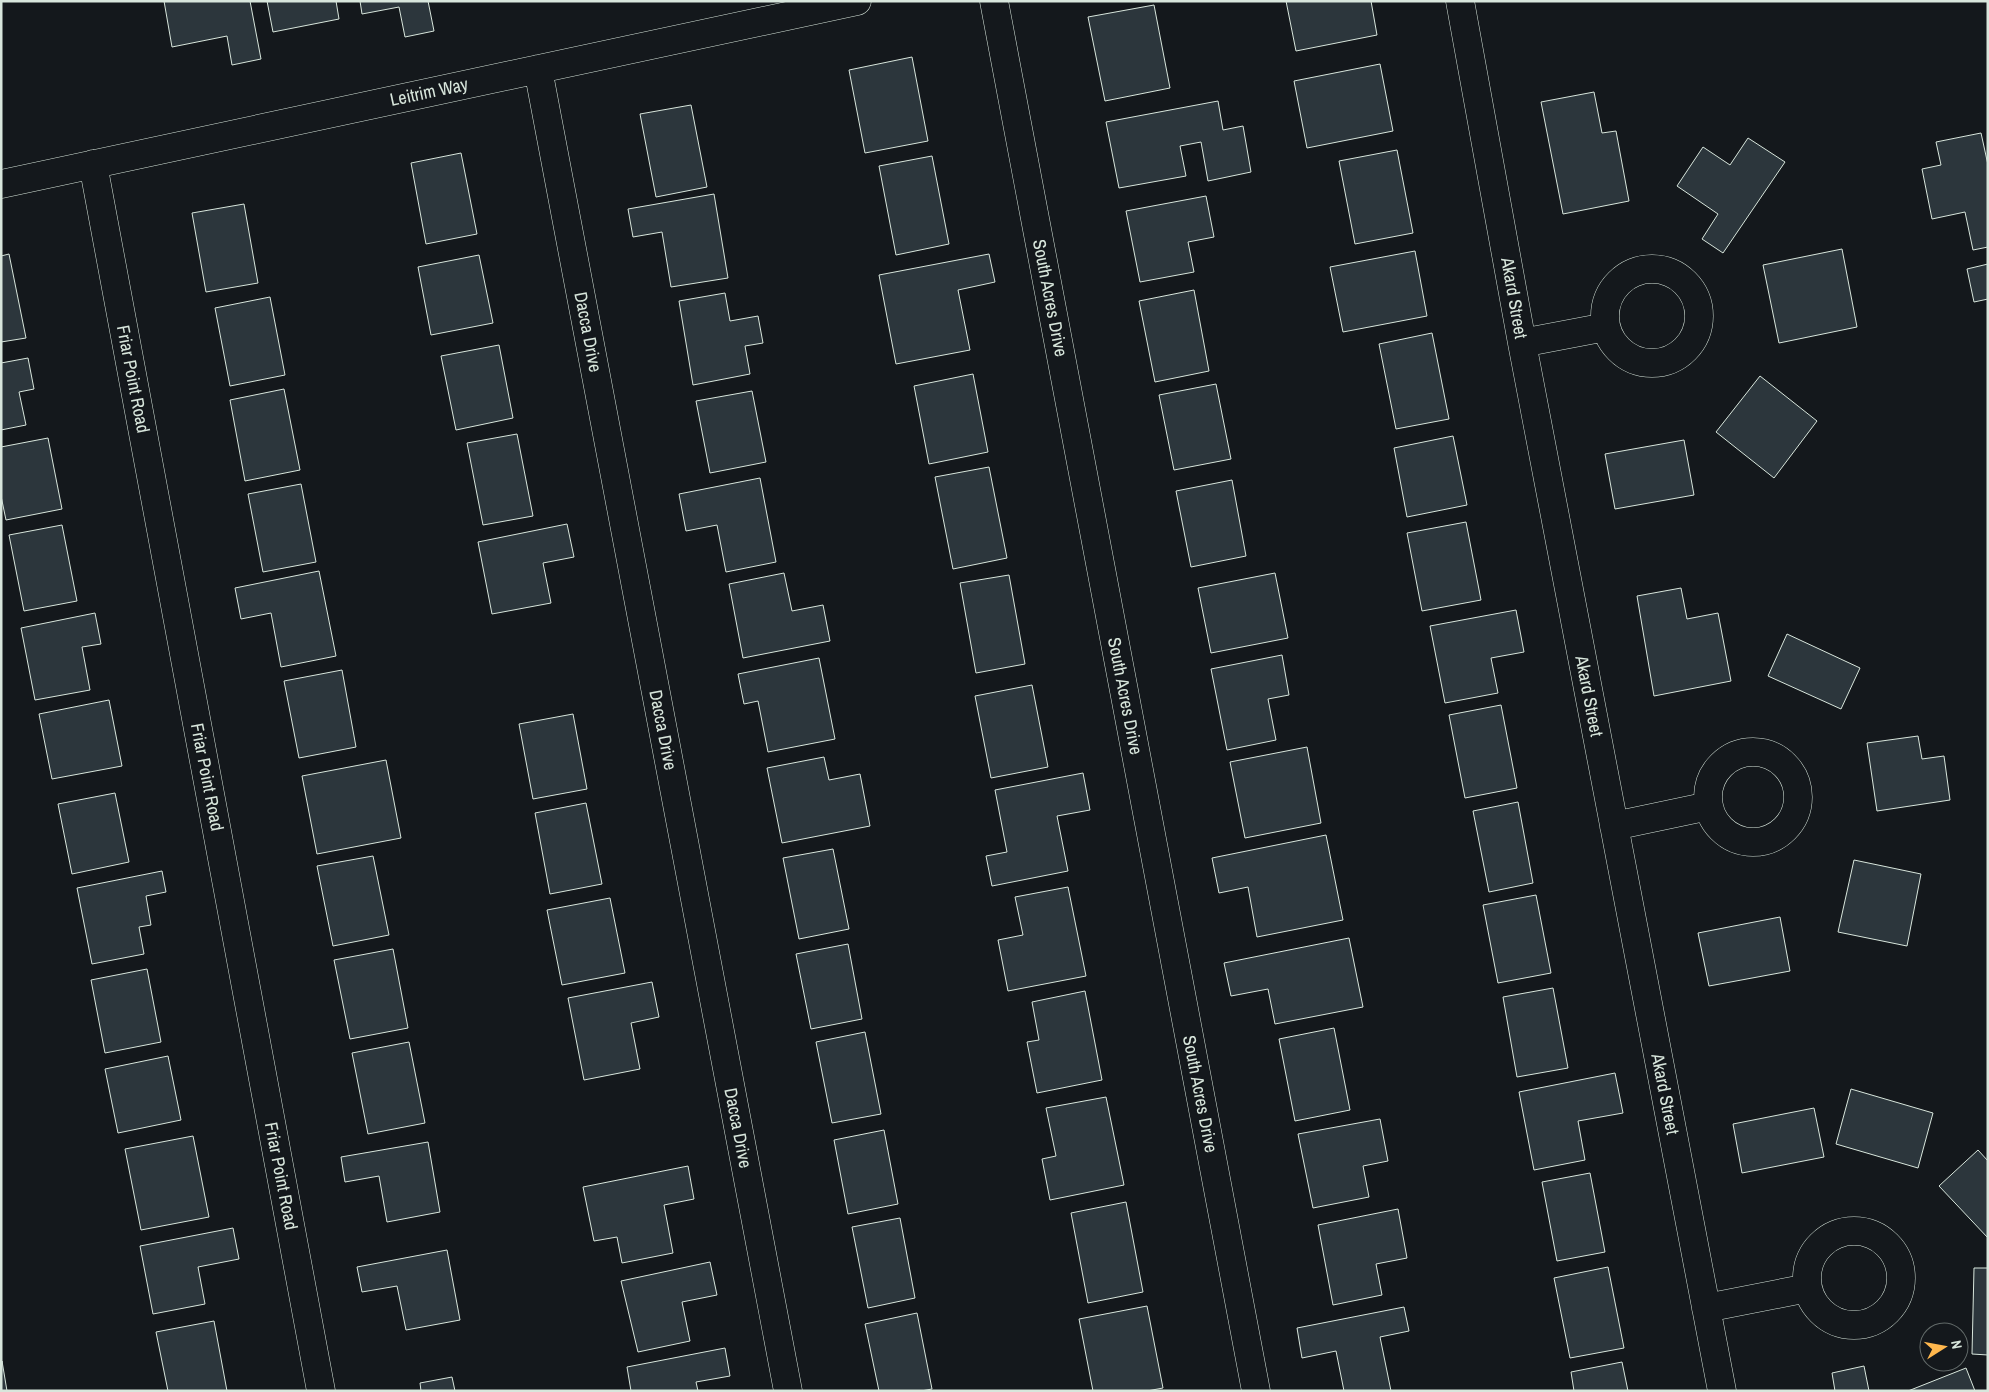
<svg xmlns="http://www.w3.org/2000/svg" width="1989" height="1392" viewBox="0 0 1989 1392" font-family="'Archivo Narrow',sans-serif">
<style>
.building{fill:#2c363c;stroke:#d8e6dc}
.lines{fill:none;stroke-linecap:round;stroke-linejoin:round}
.minor-casing{stroke:#d8e6dc;stroke-width:29}
.minor{stroke:#14181c;stroke-width:28}
.labels{text-anchor:middle;stroke-width:4;stroke-linejoin:round;paint-order:stroke}
.street-label{font-size:18px;fill:#d8e6dc;stroke:#14181c}
</style>
<rect width="100%" height="100%" fill="#14181c"/>
<path class="building" d="M 164,1 L 250,1 L 261,59 L 232,65 L 227,36 L 172,47 Z
M 267,1 L 336,1 L 339,19 L 273,32 Z
M 360,1 L 428,1 L 434,31 L 405,37 L 399,7 L 362,14 Z
M 1286,1 L 1371,1 L 1377,35 L 1296,51 Z
M 1154,5 L 1170,88 L 1105,101 L 1088,17 Z
M 912,57 L 928,141 L 865,153 L 849,70 Z
M 1380,64 L 1393,131 L 1307,148 L 1294,81 Z
M 1594,92 L 1602,133 L 1616,131 L 1629,201 L 1563,214 L 1541,102 Z
M 1218,101 L 1223,130 L 1243,126 L 1251,172 L 1208,181 L 1201,142 L 1180,146 L 1186,176 L 1119,188 L 1106,122 Z
M 691,105 L 707,187 L 656,197 L 640,114 Z
M 1981,133 L 1988,165 L 1988,247 L 1973,250 L 1965,212 L 1932,219 L 1922,169 L 1941,165 L 1936,142 Z
M 1748,138 L 1785,162 L 1723,253 L 1702,239 L 1718,214 L 1677,186 L 1703,147 L 1730,165 Z
M 1397,150 L 1413,233 L 1355,244 L 1339,161 Z
M 461,153 L 477,234 L 426,244 L 411,163 Z
M 932,156 L 949,244 L 896,255 L 879,166 Z
M 714,194 L 728,278 L 671,287 L 662,232 L 633,237 L 628,209 Z
M 1206,196 L 1214,237 L 1188,242 L 1194,272 L 1140,282 L 1126,211 Z
M 244,204 L 258,283 L 206,292 L 192,213 Z
M 1842,249 L 1857,327 L 1779,343 L 1763,265 Z
M 1415,251 L 1427,316 L 1343,332 L 1330,267 Z
M 9,254 L 26,338 L 1,342 L 1,256 Z
M 989,254 L 995,282 L 958,290 L 970,350 L 896,364 L 879,275 Z
M 479,255 L 493,323 L 431,335 L 418,267 Z
M 1988,264 L 1988,299 L 1974,302 L 1967,269 Z
M 1194,290 L 1209,371 L 1155,382 L 1139,301 Z
M 725,293 L 730,321 L 758,316 L 763,343 L 745,346 L 750,374 L 693,385 L 679,301 Z
M 270,297 L 285,375 L 230,386 L 215,308 Z
M 1432,333 L 1449,419 L 1396,429 L 1379,344 Z
M 499,345 L 513,418 L 456,430 L 441,356 Z
M 28,358 L 34,389 L 19,392 L 26,425 L 1,430 L 1,363 Z
M 973,374 L 988,452 L 929,464 L 914,386 Z
M 1760,376 L 1817,421 L 1774,478 L 1716,432 Z
M 1216,384 L 1231,459 L 1174,470 L 1159,395 Z
M 284,389 L 300,470 L 245,481 L 230,400 Z
M 752,391 L 766,462 L 710,473 L 696,401 Z
M 517,434 L 533,516 L 483,525 L 467,443 Z
M 1453,436 L 1467,505 L 1407,517 L 1394,448 Z
M 48,438 L 62,509 L 6,520 L 1,496 L 1,447 Z
M 1684,440 L 1694,495 L 1615,509 L 1605,454 Z
M 989,467 L 1007,558 L 953,569 L 935,477 Z
M 760,478 L 776,562 L 726,572 L 717,525 L 686,531 L 679,494 Z
M 1232,480 L 1246,556 L 1191,567 L 1176,491 Z
M 301,484 L 316,562 L 263,572 L 248,494 Z
M 1466,522 L 1481,600 L 1422,611 L 1407,533 Z
M 567,524 L 574,557 L 543,563 L 551,603 L 492,614 L 478,542 Z
M 62,525 L 77,601 L 24,611 L 9,535 Z
M 319,571 L 336,656 L 281,667 L 271,613 L 241,619 L 235,588 Z
M 784,573 L 792,611 L 823,605 L 830,641 L 743,658 L 729,584 Z
M 1275,573 L 1288,638 L 1211,653 L 1198,588 Z
M 1009,575 L 1025,664 L 976,673 L 960,583 Z
M 1681,588 L 1687,619 L 1718,613 L 1731,681 L 1654,696 L 1637,596 Z
M 1516,610 L 1524,652 L 1491,658 L 1498,693 L 1445,703 L 1430,626 Z
M 95,613 L 101,644 L 82,647 L 90,690 L 35,700 L 21,628 Z
M 1787,634 L 1860,668 L 1841,709 L 1768,676 Z
M 1282,655 L 1289,695 L 1268,699 L 1276,740 L 1227,750 L 1211,669 Z
M 819,658 L 835,739 L 768,752 L 758,701 L 744,704 L 738,674 Z
M 342,670 L 356,747 L 299,758 L 284,681 Z
M 1032,685 L 1048,767 L 991,778 L 975,696 Z
M 109,700 L 122,766 L 52,779 L 39,714 Z
M 1501,705 L 1517,788 L 1465,798 L 1449,715 Z
M 573,714 L 587,789 L 533,799 L 519,724 Z
M 1918,736 L 1922,759 L 1944,756 L 1950,800 L 1877,811 L 1867,743 Z
M 1307,747 L 1321,823 L 1245,838 L 1230,762 Z
M 824,757 L 829,780 L 860,774 L 870,826 L 782,843 L 767,768 Z
M 386,760 L 401,838 L 317,854 L 302,776 Z
M 1083,773 L 1090,810 L 1057,816 L 1068,871 L 992,886 L 986,856 L 1007,852 L 995,790 Z
M 115,793 L 129,862 L 72,874 L 58,804 Z
M 1518,802 L 1533,883 L 1489,892 L 1473,811 Z
M 586,803 L 602,884 L 550,894 L 535,813 Z
M 1326,835 L 1343,920 L 1257,937 L 1248,887 L 1219,893 L 1212,858 Z
M 833,849 L 849,929 L 799,939 L 783,858 Z
M 373,856 L 389,935 L 333,946 L 317,866 Z
M 1854,860 L 1921,874 L 1907,946 L 1838,932 Z
M 162,871 L 166,892 L 146,896 L 151,925 L 139,927 L 144,954 L 92,964 L 77,888 Z
M 1068,887 L 1086,976 L 1008,991 L 998,940 L 1023,935 L 1015,897 Z
M 1536,895 L 1551,973 L 1498,983 L 1483,905 Z
M 610,898 L 625,973 L 562,985 L 547,910 Z
M 1780,917 L 1790,971 L 1709,986 L 1698,933 Z
M 1349,938 L 1363,1007 L 1275,1024 L 1268,989 L 1231,996 L 1224,963 Z
M 848,944 L 862,1019 L 811,1029 L 796,954 Z
M 393,949 L 408,1028 L 350,1039 L 334,960 Z
M 147,969 L 161,1042 L 105,1053 L 91,980 Z
M 652,982 L 659,1017 L 631,1023 L 640,1069 L 584,1080 L 568,998 Z
M 1553,988 L 1568,1068 L 1517,1077 L 1503,997 Z
M 1085,991 L 1102,1080 L 1037,1093 L 1027,1042 L 1039,1040 L 1032,1002 Z
M 1334,1028 L 1350,1110 L 1295,1121 L 1279,1039 Z
M 865,1032 L 881,1114 L 832,1123 L 816,1042 Z
M 409,1042 L 425,1123 L 368,1134 L 352,1053 Z
M 168,1056 L 181,1120 L 118,1133 L 105,1069 Z
M 1615,1073 L 1623,1113 L 1578,1121 L 1585,1160 L 1534,1170 L 1519,1092 Z
M 1851,1089 L 1933,1113 L 1918,1168 L 1836,1144 Z
M 1106,1097 L 1124,1185 L 1050,1200 L 1042,1159 L 1056,1156 L 1046,1108 Z
M 1814,1108 L 1824,1157 L 1742,1173 L 1733,1124 Z
M 1380,1119 L 1388,1161 L 1363,1166 L 1369,1197 L 1313,1208 L 1298,1134 Z
M 884,1130 L 898,1204 L 848,1214 L 834,1140 Z
M 193,1136 L 209,1217 L 141,1230 L 125,1149 Z
M 428,1142 L 440,1212 L 387,1222 L 379,1176 L 345,1182 L 341,1157 Z
M 1978,1150 L 1988,1161 L 1988,1238 L 1939,1186 Z
M 688,1166 L 694,1199 L 664,1205 L 673,1253 L 622,1263 L 617,1237 L 594,1241 L 583,1187 Z
M 1590,1173 L 1605,1252 L 1557,1261 L 1542,1182 Z
M 1126,1202 L 1143,1292 L 1088,1303 L 1071,1213 Z
M 1398,1209 L 1407,1258 L 1376,1264 L 1382,1295 L 1333,1305 L 1318,1225 Z
M 900,1218 L 915,1298 L 868,1308 L 852,1227 Z
M 233,1228 L 239,1259 L 198,1267 L 205,1304 L 153,1314 L 140,1246 Z
M 447,1250 L 460,1320 L 406,1330 L 397,1286 L 362,1292 L 357,1267 Z
M 710,1262 L 717,1295 L 682,1302 L 690,1341 L 638,1352 L 621,1281 Z
M 1608,1267 L 1624,1348 L 1570,1358 L 1554,1278 Z
M 1974,1268 L 1988,1268 L 1988,1355 L 1972,1354 Z
M 1147,1306 L 1163,1388 L 1147,1391 L 1093,1391 L 1079,1319 Z
M 1404,1307 L 1409,1331 L 1380,1337 L 1391,1391 L 1344,1391 L 1336,1351 L 1302,1358 L 1297,1328 Z
M 917,1313 L 932,1389 L 921,1391 L 879,1391 L 865,1324 Z
M 214,1321 L 227,1391 L 168,1391 L 156,1332 Z
M 725,1348 L 730,1376 L 696,1382 L 698,1391 L 631,1391 L 627,1367 Z
M 2,1361 L 7,1391 L 1,1391 Z
M 1622,1362 L 1628,1391 L 1574,1391 L 1571,1372 Z
M 1864,1366 L 1869,1391 L 1835,1391 L 1832,1373 Z
M 1966,1368 L 1975,1391 L 1908,1391 Z
M 452,1377 L 455,1391 L 421,1391 L 420,1383 Z"/>
<g class="lines">
<defs>
<path id="minor" d="M 994,1 L 1256,1391
M 1460,1 L 1522,343 L 1722,1391
M 538,69 L 788,1391
M 93,164 L 321,1391
M 1,184 L 857,1
M1605 316a47 47 0 1 1 94 0a47 47 0 1 1-94 0Z
M 1522,343 L 1606,327
M1708 797a45 45 0 1 1 90 0a45 45 0 1 1-90 0Z
M 1614,826 L 1709,806
M1807 1278a47 47 0 1 1 94 0a47 47 0 1 1-94 0Z
M 1706,1308 L 1808,1288"/>
</defs>
<use href="#minor" class="minor-casing"/>
<use href="#minor" class="minor"/>
</g>
<g class="labels">
<g class="street-label">
<text transform="translate(429 92) rotate(-12)" y="6">Leitrim Way</text>
<text transform="translate(1050 298) rotate(79)" y="6">South Acres Drive</text>
<text transform="translate(1514 298) rotate(80)" y="6">Akard Street</text>
<text transform="translate(588 332) rotate(79)" y="6">Dacca Drive</text>
<text transform="translate(133 379) rotate(79)" y="6">Friar Point Road</text>
<text transform="translate(1125 696) rotate(79)" y="6">South Acres Drive</text>
<text transform="translate(1589 696) rotate(79)" y="6">Akard Street</text>
<text transform="translate(663 730) rotate(79)" y="6">Dacca Drive</text>
<text transform="translate(207 777) rotate(79)" y="6">Friar Point Road</text>
<text transform="translate(1200 1094) rotate(79)" y="6">South Acres Drive</text>
<text transform="translate(1665 1094) rotate(79)" y="6">Akard Street</text>
<text transform="translate(738 1128) rotate(79)" y="6">Dacca Drive</text>
<text transform="translate(281 1176) rotate(79)" y="6">Friar Point Road</text>
</g>
</g>
<rect width="1989" height="1392" fill="none" stroke="#d8e6dc" stroke-width="5"/>
<g transform="translate(1944 1347) rotate(79)"><circle r="24" fill="#14181c" stroke="#626a69"/>
<path d="M0-4L9 19L0 12L-9 19Z" fill="#ffb74d"/>
<text y="-8" font-size="14" font-weight="bold" text-anchor="middle" fill="#d8e6dc">N</text>
</g>
</svg>
